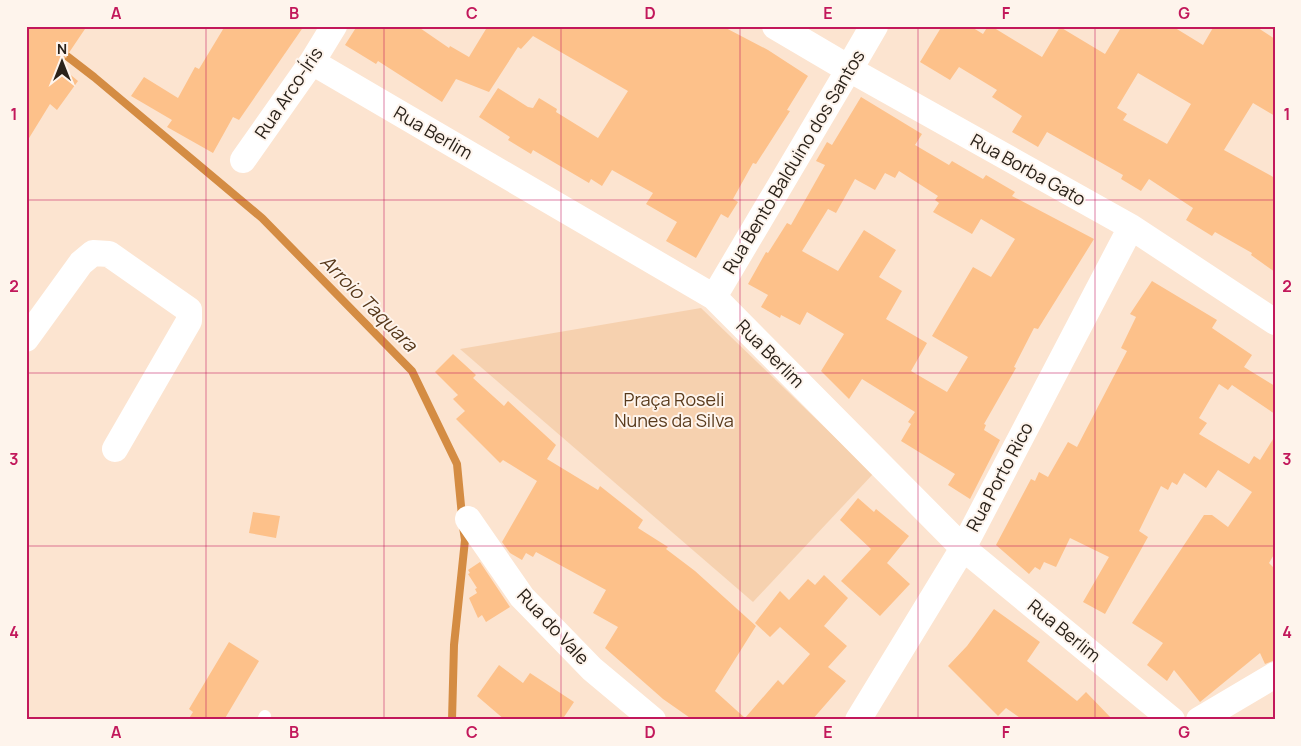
<svg xmlns="http://www.w3.org/2000/svg" width="1301" height="746" viewBox="0 0 1301 746" font-family="Manrope,sans-serif">
<style>
.green{fill:#f6d1af}
.lines{fill:none;stroke-linecap:round;stroke-linejoin:round}
.stream{stroke:#d48c43;stroke-width:8}
.building{fill:#fdc18a;fill-rule:evenodd}
.lane{stroke:#fff;stroke-width:12}
.street{stroke:#fff;stroke-width:26}
.secondary{stroke:#fff;stroke-width:28}
.grid{fill:none;stroke:#c2185b;stroke-width:1;stroke-opacity:0.55}
.labels{text-anchor:middle;stroke-width:4;stroke-linejoin:round;paint-order:stroke}
.street-label{font-size:18px;fill:#2a221a;stroke:#fef4ec}
.park-label{font-size:18px;fill:#593b1d;stroke:#fef4ec}
.water-label{font-size:19px;font-style:italic;fill:#57381a;stroke:#fef4ec}
.neatline{fill:none;stroke:#c2185b;stroke-width:2}
.grid-label{font-size:16px;text-anchor:middle;font-weight:bold;fill:#c2185b}
</style>
<rect width="100%" height="100%" fill="#fce4d0"/>
<path class="green" d="M 701,308 L 873,474 L 753,602 L 460,349 Z"/>
<g class="lines">
<path class="stream" d="M 59,50 L 94,77 L 262,218 L 412,371 L 457,464 L 462,516
M 452,720 L 454,645 L 465,540 L 463,527"/>
</g>
<path class="building" d="M 26,26 L 87,26 L 60,66 L 78,81 L 57,110 L 50,104 L 26,143 Z
M 225,26 L 304,26 L 239,120 L 233,117 L 213,153 L 167,127 L 172,120 L 131,96 L 144,77 L 178,98 L 195,67 L 199,69 Z
M 357,26 L 417,26 L 449,48 L 450,46 L 469,57 L 486,29 L 481,26 L 722,26 L 768,50 L 808,76 L 787,110 L 790,111 L 756,164 L 753,163 L 733,199 L 738,202 L 728,218 L 721,214 L 696,258 L 666,241 L 677,222 L 646,204 L 653,193 L 612,170 L 602,186 L 591,179 L 589,183 L 533,150 L 531,154 L 508,140 L 510,137 L 479,117 L 498,88 L 528,107 L 533,108 L 539,98 L 557,109 L 556,112 L 598,138 L 628,91 L 533,36 L 521,49 L 518,47 L 489,92 L 456,79 L 442,102 L 378,61 L 376,64 L 345,45 Z
M 942,26 L 970,26 L 983,34 L 988,26 L 991,26 L 1042,57 L 1060,27 L 1105,54 L 1122,26 L 1172,26 L 1203,45 L 1214,26 L 1255,26 L 1275,39 L 1275,116 L 1253,103 L 1224,150 L 1275,178 L 1275,272 L 1251,255 L 1252,253 L 1215,232 L 1212,236 L 1186,220 L 1193,208 L 1149,179 L 1141,191 L 1121,179 L 1123,175 L 1047,132 L 1038,147 L 1012,132 L 1022,116 L 992,97 L 997,90 L 959,67 L 950,80 L 920,62 ZM 1138,73 L 1191,104 L 1167,144 L 1123,120 L 1127,114 L 1117,108 Z
M 861,97 L 922,134 L 915,145 L 949,165 L 952,161 L 983,179 L 986,175 L 1015,192 L 1012,196 L 1094,239 L 1038,329 L 1034,328 L 1014,367 L 1016,368 L 984,424 L 986,425 L 984,430 L 1000,440 L 970,499 L 948,485 L 955,474 L 901,441 L 911,424 L 908,422 L 915,412 L 862,379 L 849,399 L 821,371 L 844,334 L 807,312 L 800,325 L 781,315 L 780,318 L 761,307 L 768,295 L 748,284 L 766,252 L 768,253 L 787,223 L 791,225 L 825,165 L 816,161 L 827,142 L 832,145 ZM 899,171 L 938,196 L 935,200 L 939,203 L 933,212 L 972,234 L 981,219 L 1015,239 L 991,277 L 973,267 L 932,336 L 968,357 L 947,392 L 911,371 L 927,343 L 886,319 L 902,291 L 879,277 L 896,250 L 864,230 L 838,271 L 802,251 L 828,209 L 836,213 L 855,179 L 875,190 L 885,173 L 895,178 Z
M 1152,281 L 1217,320 L 1212,328 L 1252,355 L 1244,367 L 1275,386 L 1275,414 L 1232,385 L 1228,390 L 1219,384 L 1199,418 L 1207,423 L 1199,434 L 1249,464 L 1254,456 L 1260,460 L 1275,436 L 1275,553 L 1269,563 L 1275,569 L 1275,660 L 1265,664 L 1260,653 L 1200,702 L 1174,670 L 1167,681 L 1147,665 L 1163,643 L 1132,623 L 1204,515 L 1212,515 L 1228,527 L 1252,492 L 1218,470 L 1206,488 L 1184,473 L 1177,485 L 1172,482 L 1168,490 L 1161,486 L 1139,531 L 1148,537 L 1105,614 L 1083,602 L 1109,557 L 1070,538 L 1056,567 L 1044,562 L 1040,570 L 1035,567 L 1029,574 L 996,545 L 1031,479 L 1035,481 L 1039,472 L 1048,477 L 1068,442 L 1077,447 L 1127,351 L 1121,348 L 1136,317 L 1130,314 Z
M 453,354 L 476,375 L 473,378 L 504,406 L 508,401 L 556,445 L 547,459 L 598,490 L 600,486 L 643,520 L 638,528 L 668,547 L 666,549 L 695,571 L 756,626 L 715,691 L 745,718 L 778,680 L 783,685 L 810,654 L 780,627 L 770,637 L 755,623 L 780,591 L 789,600 L 808,579 L 815,585 L 824,575 L 848,598 L 824,626 L 847,646 L 828,667 L 846,681 L 812,720 L 693,720 L 663,699 L 605,648 L 618,627 L 593,613 L 606,590 L 536,552 L 533,557 L 526,553 L 522,560 L 510,553 L 502,542 L 537,481 L 503,460 L 500,463 L 456,419 L 465,411 L 453,399 L 458,395 L 435,372 Z
M 858,498 L 874,512 L 876,509 L 909,536 L 887,563 L 910,584 L 880,616 L 841,581 L 871,549 L 840,520 Z
M 253,512 L 280,516 L 276,538 L 249,533 Z
M 480,562 L 510,607 L 486,622 L 482,615 L 478,618 L 469,598 L 477,593 L 475,589 L 477,588 L 468,574 L 470,573 L 468,570 Z
M 994,609 L 1040,642 L 1027,661 L 1077,701 L 1086,692 L 1113,720 L 1023,720 L 1006,708 L 998,716 L 948,666 L 967,646 Z
M 229,642 L 259,661 L 224,720 L 188,720 L 193,712 L 189,709 Z
M 499,665 L 523,683 L 530,673 L 574,702 L 562,720 L 505,720 L 477,696 Z"/>
<g class="lines">
<path class="lane" d="M 263,720 L 265,716"/>
<path class="street" d="M 312,62 L 714,297 L 963,548 L 1172,720
M 243,160 L 312,62 L 334,26
M 714,297 L 849,69 L 1131,227 L 1275,322
M 26,339 L 81,263 L 93,253 L 109,254 L 189,310 L 189,321 L 115,449
M 468,519 L 522,597 L 592,669 L 653,720
M 858,720 L 963,548 L 1131,227
M 1199,720 L 1275,675"/>
<path class="secondary" d="M 776,26 L 849,69 L 874,26"/>
</g>
<path class="grid" d="M 206,26 L 206,720M 384,26 L 384,720M 561,26 L 561,720M 740,26 L 740,720M 918,26 L 918,720M 1095,26 L 1095,720M 26,200 L 1275,200M 26,373 L 1275,373M 26,546 L 1275,546"/>
<g class="labels">
<g class="street-label">
<text transform="translate(289 93) rotate(-56)" y="6">Rua Arco-Íris</text>
<text transform="translate(433 133) rotate(30)" y="6">Rua Berlim</text>
<text transform="translate(794 162) rotate(-59)" y="6">Rua Bento Balduino dos Santos</text>
<text transform="translate(1028 170) rotate(29)" y="6">Rua Borba Gato</text>
<text transform="translate(770 354) rotate(45)" y="6">Rua Berlim</text>
<text transform="translate(1000 477) rotate(-62)" y="6">Rua Porto Rico</text>
<text transform="translate(553 627) rotate(47)" y="6">Rua do Vale</text>
<text transform="translate(1064 631) rotate(39)" y="6">Rua Berlim</text>
</g>
<g class="park-label">
<text x="674" y="406">Praça Roseli<tspan x="674" dy="21">Nunes da Silva</tspan></text>
</g>
<g class="water-label">
<text transform="translate(369 303) rotate(45)" y="7">Arroio Taquara</text>
</g>
</g>
<rect width="1301" height="746" fill="none" stroke="#fef4ec" stroke-width="55"/>
<g transform="translate(62 62)" stroke="#fef4ec" stroke-width="4" paint-order="stroke">
<path d="M0-4L9 19L0 12L-9 19Z" fill="#2a221a"/>
<text y="-8" font-size="14" font-weight="bold" text-anchor="middle" fill="#2a221a">N</text>
</g>
<rect x="28" y="28" width="1246" height="690" class="neatline"/>
<g class="grid-label">
<text x="116" y="19">A</text>
<text x="294" y="19">B</text>
<text x="472" y="19">C</text>
<text x="650" y="19">D</text>
<text x="828" y="19">E</text>
<text x="1006" y="19">F</text>
<text x="1184" y="19">G</text>
<text x="14" y="120">1</text>
<text x="1287" y="120">1</text>
<text x="14" y="292">2</text>
<text x="1287" y="292">2</text>
<text x="14" y="465">3</text>
<text x="1287" y="465">3</text>
<text x="14" y="638">4</text>
<text x="1287" y="638">4</text>
<text x="116" y="738">A</text>
<text x="294" y="738">B</text>
<text x="472" y="738">C</text>
<text x="650" y="738">D</text>
<text x="828" y="738">E</text>
<text x="1006" y="738">F</text>
<text x="1184" y="738">G</text>
</g>
</svg>
